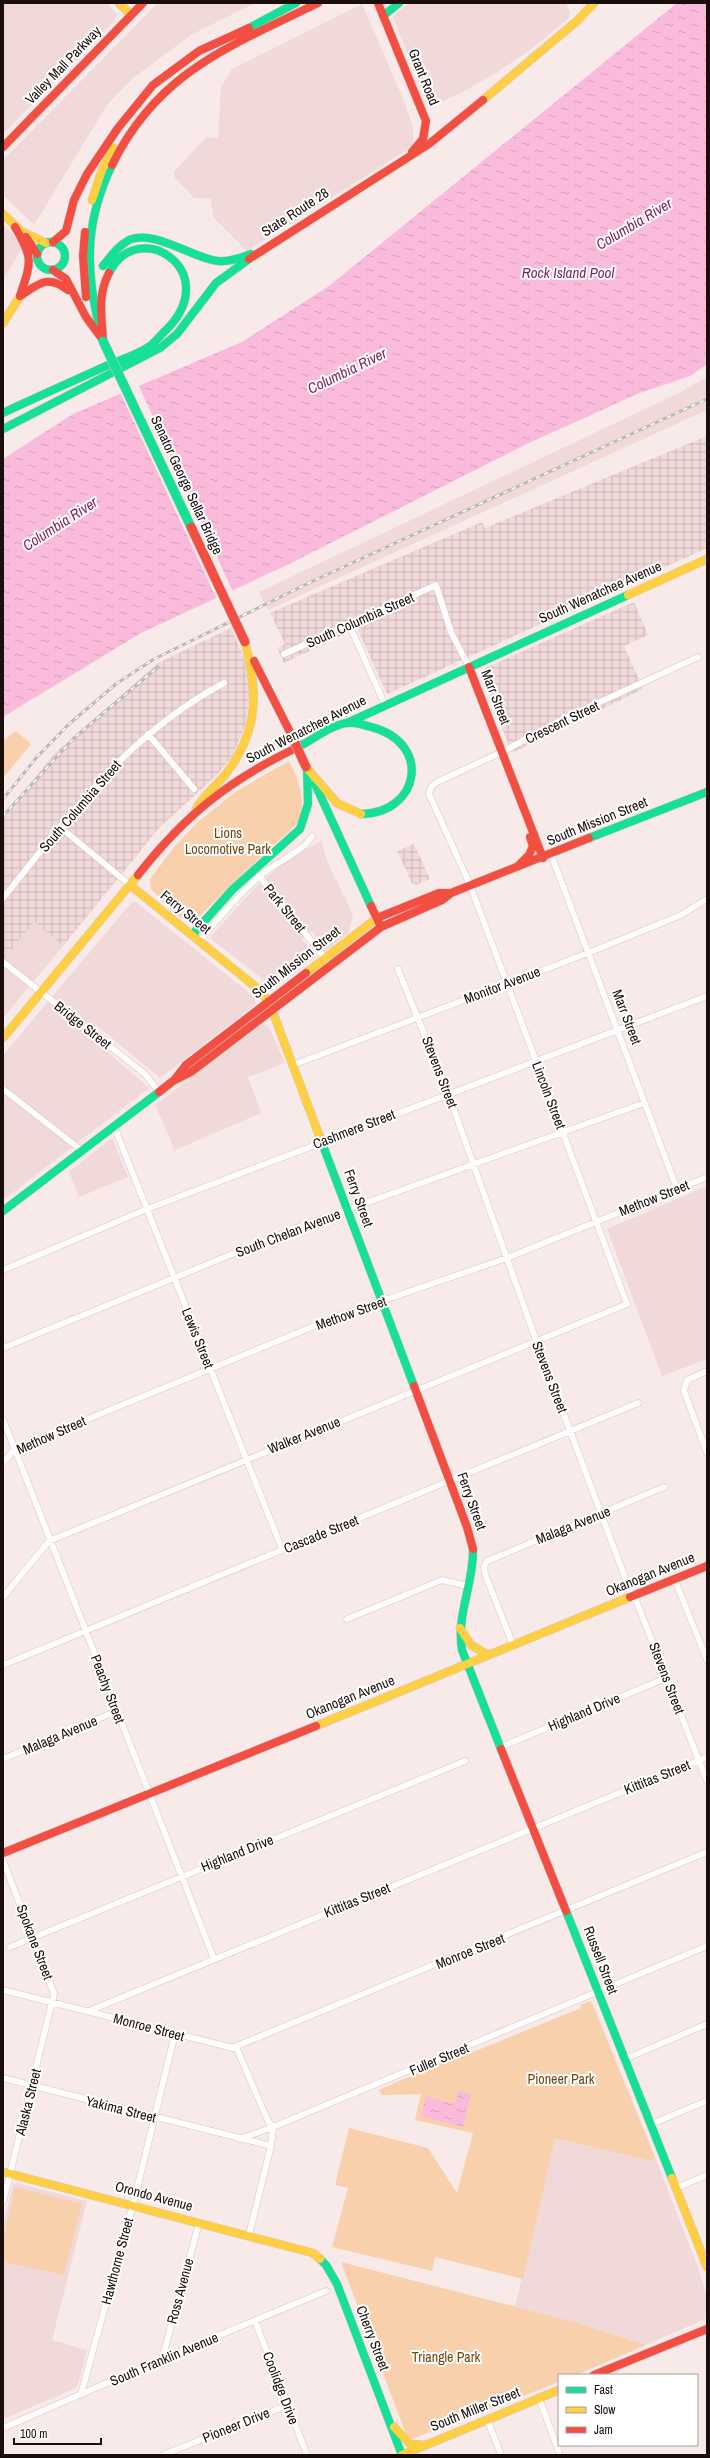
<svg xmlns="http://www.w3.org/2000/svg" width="710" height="2458" viewBox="0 0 710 2458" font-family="'Archivo Narrow',sans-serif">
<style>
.built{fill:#f0d9d8}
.industrial{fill:url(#industrial-grid)}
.green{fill:#f8d0ac}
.water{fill:url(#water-ripples)}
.pier{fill:#f8eae9}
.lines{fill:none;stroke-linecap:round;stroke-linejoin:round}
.street-casing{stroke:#d4c7c6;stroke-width:7}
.fast-casing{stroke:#d4c7c6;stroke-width:9}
.slow-casing{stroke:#d4c7c6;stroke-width:9}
.jam-casing{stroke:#d4c7c6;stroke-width:9}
.street{stroke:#fefcfc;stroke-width:6}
.fast{stroke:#16e098;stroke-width:8}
.slow{stroke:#ffcf43;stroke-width:8}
.jam{stroke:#f24e42;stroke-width:8}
.rail-casing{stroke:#bdb9b9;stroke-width:3}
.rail{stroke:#fff;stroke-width:1.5;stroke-dasharray:4.5;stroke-linecap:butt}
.fast-bridge-casing{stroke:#cfc7c6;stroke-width:10;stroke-linecap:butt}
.jam-bridge-casing{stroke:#cfc7c6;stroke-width:10;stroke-linecap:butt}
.fast-bridge{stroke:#16e098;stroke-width:9}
.jam-bridge{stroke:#f24e42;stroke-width:9}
.labels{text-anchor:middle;stroke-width:4;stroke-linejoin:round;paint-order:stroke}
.street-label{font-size:14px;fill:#1a0d0c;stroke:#fff}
.park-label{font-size:14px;fill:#71460f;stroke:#fff}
.water-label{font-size:15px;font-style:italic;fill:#842565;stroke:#fff}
</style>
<defs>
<pattern id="industrial-grid" width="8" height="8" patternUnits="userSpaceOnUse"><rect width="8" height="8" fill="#f0d9d8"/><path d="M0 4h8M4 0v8" fill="none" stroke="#cdb9b8"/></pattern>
<pattern id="water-ripples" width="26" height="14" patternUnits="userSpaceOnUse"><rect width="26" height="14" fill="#f9badc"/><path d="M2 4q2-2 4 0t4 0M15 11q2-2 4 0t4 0" fill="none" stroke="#d59fbc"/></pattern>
</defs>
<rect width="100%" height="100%" fill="#f8eae9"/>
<path class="built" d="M 3,3 L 107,3 L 117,15 L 115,20 L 3,134 Z
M 158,3 L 255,3 L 191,35 L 133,78 L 107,105 L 34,225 L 3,195 L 3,160 Z
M 408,3 L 566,3 L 570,13 L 568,19 L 530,50 L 496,73 L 461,93 L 428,107 L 393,17 Z
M 362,4 L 404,101 L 413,127 L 413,146 L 247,251 L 213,217 L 211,199 L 194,198 L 175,178 L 174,172 L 206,137 L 218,138 L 221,87 L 232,69 Z
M 3,224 L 23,246 L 3,280 Z
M 707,377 L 707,410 L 268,610 L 259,592 L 681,392 Z
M 321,841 L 328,863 L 353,915 L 349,933 L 327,950 L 312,931 L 302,939 L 315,957 L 273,987 L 211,939 L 211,936 L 254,889 L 286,860 Z
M 132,902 L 136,902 L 254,997 L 256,1004 L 160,1078 L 96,1025 L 88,1035 L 149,1088 L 3,1200 L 3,1055 Z
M 34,922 L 63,946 L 3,1018 L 3,960 Z
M 263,1024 L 268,1025 L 285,1063 L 248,1077 L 261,1113 L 175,1150 L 155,1105 Z
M 112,1138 L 128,1177 L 79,1197 L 69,1172 Z
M 707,1186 L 707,1359 L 662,1376 L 607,1229 Z
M 555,2138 L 651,2161 L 655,2157 L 696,2262 L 707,2296 L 707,2318 L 646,2345 L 571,2321 L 515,2307 Z
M 17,2183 L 87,2201 L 52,2340 L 87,2350 L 78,2385 L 74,2389 L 3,2419 L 3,2225 L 13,2184 Z"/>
<path class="industrial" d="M 707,436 L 707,548 L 387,694 L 357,628 L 284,663 L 277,648 L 285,644 L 270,613 L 482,522 L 485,528 Z
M 634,602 L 648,635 L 624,646 L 643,689 L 512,753 L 482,678 L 485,668 Z
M 231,628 L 244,658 L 250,689 L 246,723 L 233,755 L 217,775 L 159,828 L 63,946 L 34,922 L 3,960 L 3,817 L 55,753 L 158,663 Z
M 414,844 L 430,879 L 416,885 L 412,883 L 397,851 Z"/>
<path class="green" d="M 16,731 L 31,744 L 3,778 L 3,741 Z
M 289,761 C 300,782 308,803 296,825 L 240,876 L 199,917 L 189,920 L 180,917 L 151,889 L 150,880 L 153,875 L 175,846 L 199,821 L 235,792 Z
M 590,2001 L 593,2005 L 655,2157 L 651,2161 L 555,2138 L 523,2279 L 435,2257 L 432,2271 L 332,2247 L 348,2188 L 335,2185 L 349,2128 L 428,2148 L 457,2193 L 473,2133 L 415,2120 L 421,2094 L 382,2095 L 379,2090 L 465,2052 L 468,2054 L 581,2008 L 580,2005 Z
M 15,2187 L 82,2204 L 64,2275 L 3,2262 L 3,2239 Z
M 341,2262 L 571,2321 L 646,2345 L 576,2375 L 559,2375 L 559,2382 L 412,2439 L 406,2434 Z"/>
<path class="water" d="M 677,3 L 707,3 L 707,364 L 690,376 L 637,394 L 527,444 L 287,565 L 141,633 L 3,717 L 3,459 L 73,414 L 242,342 L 329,286 Z
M 459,2091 L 471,2094 L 463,2127 L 421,2116 L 426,2096 L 455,2104 Z"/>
<path class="pier" d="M 138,384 L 233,592 L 217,600 L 120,392 Z"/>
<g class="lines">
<defs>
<path id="street" d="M 349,624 L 385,705
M 284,654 L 436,585 L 451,632 L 469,667
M 148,734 L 194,789
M 60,827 L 130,885
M 551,854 L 677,1189
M 259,876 L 325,958
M 3,898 C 70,815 128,734 224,683
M 199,941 C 219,918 238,895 261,875 C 274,864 305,850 312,836
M 3,962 L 145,1074 L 159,1092
M 398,969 L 448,1093 L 536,1340 L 632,1596 L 637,1603 L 707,1781
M 293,1065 L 588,953 L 681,915 L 707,899
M 3,1089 L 81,1150
M 114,1126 L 282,1549
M 3,1270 L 147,1209 L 707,996
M 3,1348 L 296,1228 L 644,1103
M 707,1371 L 687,1380 L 684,1391 L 707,1453
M 3,1419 L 214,1959
M 3,1463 L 15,1449 L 341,1315 L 507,1258 L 707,1177
M 675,1580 L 707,1660
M 3,1597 L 49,1541 L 627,1304 L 470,885 L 429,794 L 431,787 L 437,782 L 502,752 L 565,718 L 698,657
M 347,1619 L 442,1580 L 468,1586
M 513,1645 L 485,1574 L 484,1567 L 487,1561 L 664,1487
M 3,1665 L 638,1403
M 501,1747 L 666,1678
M 3,1759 L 117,1711
M 3,1860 L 54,1994 L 3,2202
M 10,1947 L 465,1761
M 3,1990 L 237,2049 L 268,2121 L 273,2127 L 240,2139
M 89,2011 L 707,1757
M 232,2048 L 707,1852
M 625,2059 L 707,2024
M 3,2078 L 271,2146
M 651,2124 L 707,2101
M 676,2188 L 707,2175
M 249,2235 L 271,2146 L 273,2127 L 707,1946
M 255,2321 L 307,2455
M 162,2359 L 199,2223
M 81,2394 L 133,2205 L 175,2034
M 539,2398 L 560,2455
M 487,2419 L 501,2455
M 3,2428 L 162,2359 L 326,2291
M 163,2455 L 288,2405"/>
<path id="fast" d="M 383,16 L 399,3
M 249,28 L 296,3
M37 256a14 14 0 1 1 28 0a14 14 0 1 1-28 0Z
M 103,266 C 111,256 118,246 129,240 C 154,229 192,258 218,261 C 229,262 241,258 251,254
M 98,322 C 85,265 86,219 112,165
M 3,413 C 37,397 71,382 106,366 C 120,360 137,355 150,346 C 155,342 160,336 165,331 C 226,272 138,214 109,273
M 3,429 L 160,348 L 177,334 L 216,283 L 249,259
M 347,723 L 628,595
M 298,747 C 313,740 330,725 347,723 C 355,722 364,725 371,727 C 432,742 421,813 361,814
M 315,784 L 371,906
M 589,838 L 707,792
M 192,935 L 233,889 L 300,829 L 308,804 L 307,768
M 319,1135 L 414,1386
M 3,1211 L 159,1092
M 473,1549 C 474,1584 456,1614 462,1650 L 501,1749
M 566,1911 L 672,2178
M 320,2259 L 326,2265 L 337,2284 L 402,2455"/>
<path id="slow" d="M 119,3 L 131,15
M 483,100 L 577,21 L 594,3
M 92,200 L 102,170 L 114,148
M 3,214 L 21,231 L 46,243
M 3,323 L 24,290
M 628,595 L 707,559
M 306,767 L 337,803 L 361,814
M 196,809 C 204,794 218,785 228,771 C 259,728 258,691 245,642
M 130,885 L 262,992 L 272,1010 L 319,1135
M 306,973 L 377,918
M 3,1038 L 138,875
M 460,1628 L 471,1645 L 488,1655
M 316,1726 L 630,1597
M 3,2172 L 313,2253 L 320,2259
M 672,2178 L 707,2267
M 394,2427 L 410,2444 L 423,2445
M 402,2455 L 559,2390"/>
<path id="jam" d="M 378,3 L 426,121 L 423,139 L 412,152
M 3,147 L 143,3
M 112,165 C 158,71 231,46 318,3
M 15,227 C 34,259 31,262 20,296
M 85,232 L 83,256 L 86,297
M 26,237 L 37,254
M 53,242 L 66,231 L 74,200 L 87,174 L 118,128 L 153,85 L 199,51 L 249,28
M 249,259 L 429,144 L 483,100
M 53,270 L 66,279 L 86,317 L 103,340
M 20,296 C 39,284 47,274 68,290
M 103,341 C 102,316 97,296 109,273
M 254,661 L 291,734
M 469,667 L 543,858
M 518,866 L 529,855 L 533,846 L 530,837
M 138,875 C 185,815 229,780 298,747
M 377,918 L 439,893 L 451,893
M 381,927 L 442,900 L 451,893 L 589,838
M 175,1079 L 186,1065 L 306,973
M 159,1092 L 173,1081 L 191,1072 L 381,927 L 371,906
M 414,1386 L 467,1527 L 473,1549
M 630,1597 L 707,1566
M 501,1749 L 566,1911
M 3,1853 L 316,1726
M 594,2375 L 707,2329"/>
</defs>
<use href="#street" class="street-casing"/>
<use href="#fast" class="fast-casing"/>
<use href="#slow" class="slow-casing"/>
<use href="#jam" class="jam-casing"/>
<use href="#street" class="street"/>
<use href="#fast" class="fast"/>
<use href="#slow" class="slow"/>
<use href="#jam" class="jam"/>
<defs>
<path id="rail" d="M 3,799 L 37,757 L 69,724 L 116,684 L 154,659 L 313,581 L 707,399
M 3,816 L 74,738 L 158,667"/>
</defs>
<use href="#rail" class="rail-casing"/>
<use href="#rail" class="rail"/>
<defs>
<path id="fast-bridge" d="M 103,341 L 191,527"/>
<path id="jam-bridge" d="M 191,527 L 245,642
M 291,734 L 306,767"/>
</defs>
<use href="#fast-bridge" class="fast-bridge-casing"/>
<use href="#jam-bridge" class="jam-bridge-casing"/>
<use href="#fast-bridge" class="fast-bridge"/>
<use href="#jam-bridge" class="jam-bridge"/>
</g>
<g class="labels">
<g class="street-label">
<text transform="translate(63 65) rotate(-46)" y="5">Valley Mall Parkway</text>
<text transform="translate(424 77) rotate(68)" y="5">Grant Road</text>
<text transform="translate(295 212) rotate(-33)" y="5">State Route 28</text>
<text transform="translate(187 485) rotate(65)" y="5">Senator George Sellar Bridge</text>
<text transform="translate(600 592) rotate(-24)" y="5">South Wenatchee Avenue</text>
<text transform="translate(360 620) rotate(-24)" y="5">South Columbia Street</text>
<text transform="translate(496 697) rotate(69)" y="5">Marr Street</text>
<text transform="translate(562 722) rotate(-26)" y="5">Crescent Street</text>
<text transform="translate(306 729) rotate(-27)" y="5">South Wenatchee Avenue</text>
<text transform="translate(80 806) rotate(-49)" y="5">South Columbia Street</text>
<text transform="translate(597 821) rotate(-22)" y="5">South Mission Street</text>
<text transform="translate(285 908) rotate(51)" y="5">Park Street</text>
<text transform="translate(186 912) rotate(39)" y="5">Ferry Street</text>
<text transform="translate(296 962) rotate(-38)" y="5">South Mission Street</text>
<text transform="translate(502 985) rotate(-21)" y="5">Monitor Avenue</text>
<text transform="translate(627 1017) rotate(69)" y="5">Marr Street</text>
<text transform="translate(83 1025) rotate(38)" y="5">Bridge Street</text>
<text transform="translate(440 1072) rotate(69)" y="5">Stevens Street</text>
<text transform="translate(549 1095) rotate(69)" y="5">Lincoln Street</text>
<text transform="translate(354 1129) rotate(-21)" y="5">Cashmere Street</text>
<text transform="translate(359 1198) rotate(70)" y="5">Ferry Street</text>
<text transform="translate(654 1198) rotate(-22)" y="5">Methow Street</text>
<text transform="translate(288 1233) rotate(-21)" y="5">South Chelan Avenue</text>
<text transform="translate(351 1313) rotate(-20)" y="5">Methow Street</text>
<text transform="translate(198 1338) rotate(68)" y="5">Lewis Street</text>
<text transform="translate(550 1377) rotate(69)" y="5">Stevens Street</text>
<text transform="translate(51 1435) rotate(-24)" y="5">Methow Street</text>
<text transform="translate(304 1435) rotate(-22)" y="5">Walker Avenue</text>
<text transform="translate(472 1501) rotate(70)" y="5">Ferry Street</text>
<text transform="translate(573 1525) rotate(-22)" y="5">Malaga Avenue</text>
<text transform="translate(321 1534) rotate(-22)" y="5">Cascade Street</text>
<text transform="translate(650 1574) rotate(-22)" y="5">Okanogan Avenue</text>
<text transform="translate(667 1678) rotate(69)" y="5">Stevens Street</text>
<text transform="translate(108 1689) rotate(69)" y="5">Peachy Street</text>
<text transform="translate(350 1697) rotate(-22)" y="5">Okanogan Avenue</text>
<text transform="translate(584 1712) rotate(-23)" y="5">Highland Drive</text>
<text transform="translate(60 1735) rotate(-23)" y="5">Malaga Avenue</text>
<text transform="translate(657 1777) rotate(-22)" y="5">Kittitas Street</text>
<text transform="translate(237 1853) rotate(-22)" y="5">Highland Drive</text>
<text transform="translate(357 1900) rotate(-22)" y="5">Kittitas Street</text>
<text transform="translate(35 1942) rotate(69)" y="5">Spokane Street</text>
<text transform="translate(470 1951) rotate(-22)" y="5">Monroe Street</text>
<text transform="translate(601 1960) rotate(69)" y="5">Russell Street</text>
<text transform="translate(149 2027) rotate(15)" y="5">Monroe Street</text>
<text transform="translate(439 2059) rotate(-23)" y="5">Fuller Street</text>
<text transform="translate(28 2102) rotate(-76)" y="5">Alaska Street</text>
<text transform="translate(121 2109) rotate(14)" y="5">Yakima Street</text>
<text transform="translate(154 2196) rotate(15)" y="5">Orondo Avenue</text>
<text transform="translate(117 2261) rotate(-75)" y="5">Hawthorne Street</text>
<text transform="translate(180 2291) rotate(-75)" y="5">Ross Avenue</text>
<text transform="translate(373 2338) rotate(69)" y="5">Cherry Street</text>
<text transform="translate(164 2359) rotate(-23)" y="5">South Franklin Avenue</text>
<text transform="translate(281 2388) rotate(69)" y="5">Coolidge Drive</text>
<text transform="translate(475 2409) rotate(-22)" y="5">South Miller Street</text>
<text transform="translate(236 2425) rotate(-22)" y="5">Pioneer Drive</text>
</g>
<g class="park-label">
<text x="228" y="838">Lions<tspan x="228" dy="16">Locomotive Park</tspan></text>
<text x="561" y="2084">Pioneer Park</text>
<text x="446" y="2362">Triangle Park</text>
</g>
<g class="water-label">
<text transform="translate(634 224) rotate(-31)" y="5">Columbia River</text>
<text x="568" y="278">Rock Island Pool</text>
<text transform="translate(347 371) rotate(-26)" y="5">Columbia River</text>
<text transform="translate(60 524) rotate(-33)" y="5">Columbia River</text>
</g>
</g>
<rect width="710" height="2458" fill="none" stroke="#1a0d0c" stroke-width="8"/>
<rect x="558" y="2374" width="140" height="72" fill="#ffffff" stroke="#a39e9e"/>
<rect x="566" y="2387" width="20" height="6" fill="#16e098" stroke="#a39e9e"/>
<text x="594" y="2394" font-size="12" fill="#1a0d0c">Fast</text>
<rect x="566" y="2407" width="20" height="6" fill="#ffcf43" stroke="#a39e9e"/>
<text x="594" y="2414" font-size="12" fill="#1a0d0c">Slow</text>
<rect x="566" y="2427" width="20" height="6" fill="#f24e42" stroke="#a39e9e"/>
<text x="594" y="2434" font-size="12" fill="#1a0d0c">Jam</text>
<path d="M14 2438v6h87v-6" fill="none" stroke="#1a0d0c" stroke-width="2"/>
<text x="20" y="2438" font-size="12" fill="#1a0d0c" stroke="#ffffff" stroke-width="3" paint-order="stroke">100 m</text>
</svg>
